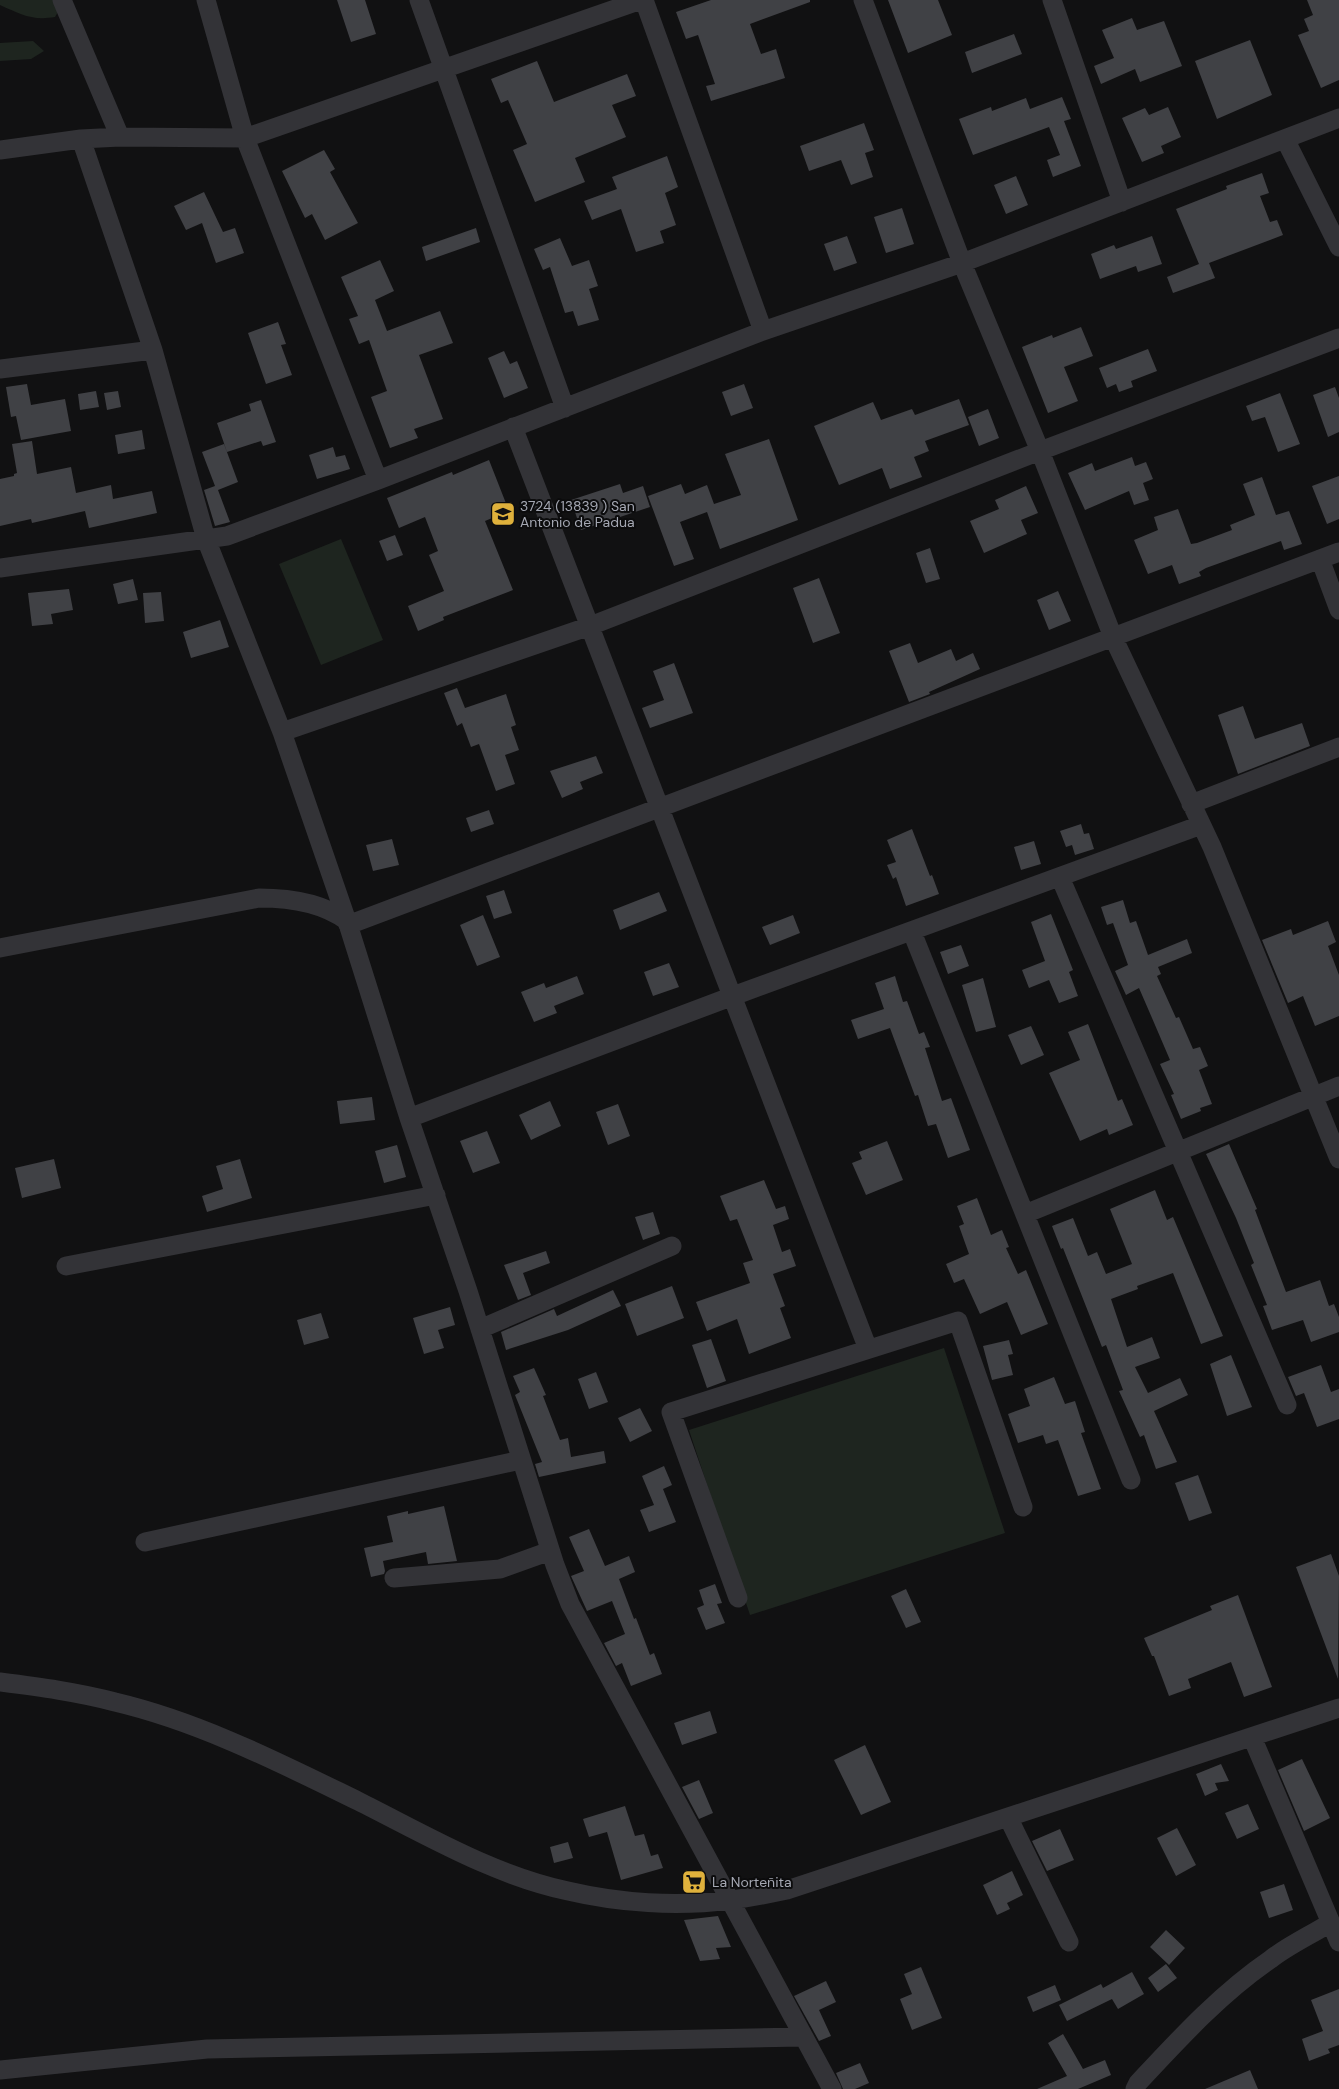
<svg xmlns="http://www.w3.org/2000/svg" width="1339" height="2089" viewBox="0 0 1339 2089" font-family="'DM Sans',sans-serif">
<style>
.green{fill:#1e251f}
.building{fill:#404145}
.lines{fill:none;stroke-linecap:round;stroke-linejoin:round}
.minor{stroke:#333337;stroke-width:19}
.labels{text-anchor:middle;stroke-width:4;stroke-linejoin:round;paint-order:stroke}
.poi-label{font-size:14px;fill:#a4a7b2;stroke:#0c0c0d;text-anchor:start}
</style>
<rect width="100%" height="100%" fill="#111112"/>
<path class="green" d="M 0,0 L 59,0 L 62,5 L 55,17 C 32,21 20,14 0,5 Z
M 33,41 L 44,51 L 31,59 L 0,61 L 0,43 Z
M 341,539 L 383,640 L 321,665 L 279,564 Z
M 944,1348 L 1005,1533 L 750,1615 L 689,1430 Z"/>
<path class="building" d="M 337,0 L 365,0 L 376,34 L 351,42 Z
M 711,0 L 810,0 L 810,2 L 750,24 L 761,54 L 776,49 L 785,78 L 711,101 L 706,86 L 715,84 L 698,35 L 686,39 L 676,12 Z
M 888,0 L 938,0 L 952,35 L 908,53 Z
M 1307,0 L 1339,0 L 1339,80 L 1321,88 L 1298,35 L 1309,31 L 1304,19 L 1313,15 Z
M 1132,18 L 1137,30 L 1164,21 L 1182,66 L 1140,82 L 1135,69 L 1101,84 L 1094,66 L 1114,58 L 1102,30 Z
M 1014,34 L 1022,54 L 972,73 L 965,52 Z
M 1250,40 L 1272,95 L 1217,119 L 1195,61 Z
M 537,61 L 554,102 L 627,74 L 636,96 L 612,105 L 626,137 L 575,158 L 585,182 L 535,202 L 513,150 L 527,144 L 508,100 L 501,103 L 491,79 Z
M 1062,97 L 1071,119 L 1064,121 L 1081,166 L 1053,177 L 1047,160 L 1060,155 L 1049,127 L 973,155 L 959,119 L 991,107 L 992,111 L 1026,98 L 1030,109 Z
M 1168,107 L 1181,137 L 1161,146 L 1164,153 L 1142,162 L 1122,118 L 1145,108 L 1149,115 Z
M 864,123 L 874,150 L 865,153 L 873,177 L 851,185 L 841,160 L 809,171 L 800,146 Z
M 324,150 L 335,169 L 330,172 L 358,223 L 325,240 L 312,214 L 305,218 L 282,171 Z
M 667,156 L 678,187 L 665,193 L 676,225 L 660,231 L 664,243 L 636,252 L 621,209 L 592,220 L 584,201 L 617,189 L 612,177 Z
M 1262,173 L 1269,193 L 1260,196 L 1270,222 L 1277,220 L 1283,235 L 1209,263 L 1215,278 L 1173,293 L 1167,277 L 1199,264 L 1176,209 L 1227,189 L 1226,186 Z
M 1016,176 L 1028,205 L 1006,214 L 994,185 Z
M 204,192 L 223,232 L 235,228 L 244,253 L 216,263 L 202,223 L 186,230 L 174,206 Z
M 902,208 L 914,244 L 886,253 L 874,217 Z
M 476,228 L 480,242 L 426,261 L 422,247 Z
M 847,236 L 857,263 L 834,271 L 824,244 Z
M 1152,236 L 1162,264 L 1138,272 L 1136,266 L 1100,279 L 1091,254 L 1114,245 L 1116,249 Z
M 560,238 L 572,266 L 589,260 L 598,286 L 589,289 L 599,320 L 578,326 L 573,311 L 565,313 L 550,267 L 543,270 L 534,249 Z
M 380,260 L 394,291 L 375,300 L 387,331 L 440,311 L 453,343 L 419,355 L 443,419 L 414,429 L 418,438 L 390,448 L 371,397 L 387,391 L 369,340 L 359,344 L 349,319 L 358,316 L 341,277 Z
M 278,322 L 286,344 L 281,345 L 292,375 L 266,384 L 248,333 Z
M 1081,327 L 1093,356 L 1064,367 L 1078,401 L 1048,413 L 1022,347 L 1052,335 L 1053,338 Z
M 1148,349 L 1157,371 L 1131,381 L 1133,387 L 1119,392 L 1116,384 L 1107,388 L 1099,368 Z
M 504,351 L 510,364 L 517,361 L 528,388 L 504,398 L 488,358 Z
M 27,384 L 31,405 L 65,399 L 71,431 L 21,440 L 16,416 L 11,417 L 6,387 Z
M 744,384 L 753,408 L 731,416 L 722,392 Z
M 1335,387 L 1339,398 L 1339,432 L 1328,437 L 1313,395 Z
M 96,391 L 99,407 L 80,410 L 78,394 Z
M 118,391 L 121,407 L 107,410 L 104,393 Z
M 1280,393 L 1300,444 L 1278,452 L 1265,417 L 1252,421 L 1246,406 Z
M 959,399 L 969,425 L 925,441 L 929,451 L 914,457 L 922,477 L 890,489 L 882,468 L 839,485 L 814,426 L 873,402 L 881,420 L 912,409 L 915,415 Z
M 261,400 L 276,442 L 263,446 L 261,441 L 227,452 L 217,423 L 251,411 L 249,404 Z
M 988,409 L 999,438 L 979,446 L 968,417 Z
M 142,430 L 145,449 L 118,454 L 115,435 Z
M 769,439 L 798,520 L 720,549 L 707,512 L 680,522 L 694,559 L 674,566 L 648,496 L 681,484 L 685,494 L 707,485 L 714,504 L 741,495 L 725,454 Z
M 32,441 L 37,474 L 71,467 L 76,493 L 111,485 L 113,499 L 152,491 L 157,513 L 89,528 L 85,511 L 32,523 L 31,519 L 0,526 L 0,479 L 14,476 L 14,474 L 17,473 L 12,444 Z
M 224,444 L 238,482 L 218,490 L 230,522 L 215,526 L 204,490 L 215,486 L 202,452 Z
M 333,447 L 336,457 L 345,455 L 350,469 L 317,479 L 309,455 Z
M 1132,457 L 1135,466 L 1146,462 L 1153,479 L 1143,483 L 1149,500 L 1134,505 L 1129,491 L 1085,510 L 1068,473 L 1092,463 L 1095,471 Z
M 489,460 L 509,511 L 485,521 L 513,590 L 443,617 L 444,620 L 418,631 L 408,606 L 444,591 L 429,555 L 438,551 L 425,517 L 399,528 L 387,498 L 452,472 L 453,475 Z
M 1339,476 L 1339,519 L 1327,524 L 1312,486 Z
M 1262,477 L 1276,515 L 1289,511 L 1302,544 L 1284,550 L 1281,541 L 1206,568 L 1199,572 L 1201,576 L 1179,584 L 1172,565 L 1148,574 L 1134,540 L 1158,530 L 1154,517 L 1178,509 L 1191,544 L 1197,543 L 1232,530 L 1230,525 L 1255,515 L 1243,484 Z
M 620,484 L 623,493 L 643,486 L 650,507 L 581,530 L 571,500 Z
M 1026,486 L 1038,513 L 1021,520 L 1027,534 L 984,553 L 970,521 L 999,509 L 995,500 Z
M 395,535 L 403,555 L 387,561 L 379,541 Z
M 930,548 L 940,579 L 926,583 L 916,553 Z
M 819,578 L 840,633 L 813,643 L 793,588 Z
M 133,579 L 138,600 L 118,604 L 113,584 Z
M 69,589 L 73,610 L 51,614 L 53,624 L 32,626 L 28,593 Z
M 1058,591 L 1071,621 L 1049,630 L 1037,600 Z
M 161,592 L 164,621 L 145,623 L 143,593 Z
M 220,620 L 229,647 L 191,658 L 183,632 Z
M 910,643 L 918,663 L 951,649 L 956,661 L 973,653 L 980,669 L 929,692 L 930,694 L 909,702 L 889,651 Z
M 674,663 L 693,713 L 650,728 L 642,708 L 664,700 L 653,671 Z
M 457,688 L 465,708 L 506,694 L 516,725 L 511,727 L 519,750 L 505,755 L 515,784 L 496,791 L 479,744 L 471,747 L 462,723 L 457,726 L 444,693 Z
M 1243,706 L 1255,739 L 1302,723 L 1310,746 L 1238,774 L 1218,715 Z
M 596,756 L 603,773 L 580,782 L 583,789 L 562,798 L 550,771 Z
M 489,810 L 494,824 L 471,832 L 466,818 Z
M 1081,824 L 1084,834 L 1089,833 L 1094,849 L 1075,855 L 1072,845 L 1066,847 L 1060,831 Z
M 912,829 L 930,876 L 932,875 L 939,894 L 906,906 L 896,877 L 893,879 L 887,865 L 896,862 L 887,840 Z
M 392,839 L 399,865 L 373,871 L 366,845 Z
M 1034,841 L 1041,864 L 1021,870 L 1014,847 Z
M 504,890 L 512,913 L 494,919 L 486,896 Z
M 659,892 L 667,911 L 620,930 L 613,910 Z
M 1123,900 L 1130,923 L 1136,921 L 1148,955 L 1187,939 L 1192,953 L 1158,967 L 1161,974 L 1157,976 L 1176,1018 L 1179,1017 L 1193,1049 L 1200,1047 L 1208,1066 L 1199,1070 L 1212,1104 L 1200,1108 L 1201,1111 L 1181,1119 L 1171,1095 L 1174,1094 L 1160,1064 L 1170,1060 L 1152,1018 L 1139,988 L 1126,995 L 1115,971 L 1128,965 L 1113,923 L 1107,925 L 1101,907 Z
M 1051,914 L 1073,970 L 1069,972 L 1078,996 L 1059,1003 L 1049,980 L 1029,988 L 1022,970 L 1045,961 L 1031,922 Z
M 483,915 L 500,957 L 477,966 L 460,925 Z
M 793,915 L 800,933 L 770,945 L 762,927 Z
M 1328,921 L 1336,942 L 1328,946 L 1339,975 L 1339,1016 L 1315,1026 L 1303,996 L 1288,1003 L 1262,940 L 1291,929 L 1293,935 Z
M 961,945 L 969,966 L 948,974 L 940,952 Z
M 669,963 L 679,987 L 653,996 L 644,972 Z
M 577,976 L 584,994 L 554,1006 L 557,1013 L 534,1022 L 521,992 L 544,983 L 546,988 Z
M 895,976 L 903,1002 L 907,1001 L 919,1034 L 924,1032 L 930,1047 L 925,1048 L 942,1101 L 951,1098 L 970,1150 L 948,1158 L 936,1124 L 928,1126 L 918,1095 L 915,1096 L 890,1028 L 858,1039 L 851,1020 L 884,1009 L 875,983 Z
M 983,978 L 996,1027 L 976,1032 L 962,985 Z
M 1088,1024 L 1118,1101 L 1122,1099 L 1133,1125 L 1109,1135 L 1107,1129 L 1080,1141 L 1049,1073 L 1080,1060 L 1068,1032 Z
M 1031,1026 L 1044,1055 L 1021,1065 L 1008,1035 Z
M 372,1097 L 375,1120 L 340,1124 L 337,1101 Z
M 550,1101 L 561,1126 L 531,1140 L 519,1115 Z
M 618,1104 L 630,1136 L 608,1145 L 596,1112 Z
M 487,1131 L 500,1163 L 473,1173 L 460,1141 Z
M 887,1141 L 903,1180 L 866,1195 L 852,1163 L 862,1159 L 859,1152 Z
M 1229,1144 L 1257,1209 L 1255,1210 L 1286,1292 L 1320,1280 L 1329,1306 L 1334,1304 L 1339,1317 L 1339,1332 L 1311,1342 L 1303,1320 L 1272,1330 L 1263,1306 L 1267,1305 L 1251,1265 L 1254,1263 L 1236,1218 L 1206,1154 Z
M 397,1145 L 406,1177 L 384,1183 L 375,1151 Z
M 54,1159 L 61,1188 L 22,1198 L 15,1168 Z
M 240,1159 L 252,1198 L 207,1212 L 202,1196 L 223,1189 L 216,1166 Z
M 764,1180 L 776,1209 L 785,1206 L 789,1219 L 773,1225 L 782,1252 L 790,1249 L 796,1266 L 773,1274 L 785,1306 L 780,1308 L 791,1338 L 749,1354 L 737,1319 L 707,1331 L 696,1302 L 750,1283 L 743,1263 L 753,1260 L 737,1219 L 730,1221 L 720,1196 Z
M 1155,1190 L 1167,1220 L 1173,1217 L 1223,1336 L 1201,1344 L 1173,1273 L 1137,1286 L 1138,1289 L 1111,1299 L 1127,1347 L 1152,1337 L 1160,1358 L 1135,1367 L 1148,1393 L 1180,1378 L 1188,1395 L 1154,1411 L 1177,1462 L 1156,1469 L 1144,1435 L 1140,1437 L 1119,1391 L 1123,1390 L 1106,1345 L 1102,1347 L 1063,1248 L 1061,1249 L 1052,1226 L 1073,1218 L 1088,1256 L 1097,1252 L 1106,1274 L 1132,1264 L 1110,1209 Z
M 977,1198 L 991,1235 L 1002,1230 L 1009,1247 L 1006,1248 L 1018,1274 L 1026,1270 L 1048,1324 L 1021,1335 L 1007,1302 L 980,1314 L 964,1279 L 954,1283 L 946,1264 L 969,1254 L 959,1226 L 964,1224 L 957,1206 Z
M 653,1212 L 660,1234 L 643,1240 L 635,1217 Z
M 546,1251 L 550,1263 L 523,1273 L 531,1295 L 518,1300 L 504,1265 Z
M 672,1286 L 684,1318 L 637,1336 L 625,1304 Z
M 613,1290 L 621,1306 L 568,1330 L 506,1350 L 501,1332 L 554,1309 L 557,1316 Z
M 450,1307 L 455,1325 L 438,1330 L 444,1348 L 424,1354 L 413,1318 Z
M 321,1313 L 329,1338 L 304,1345 L 297,1320 Z
M 711,1339 L 726,1381 L 707,1388 L 692,1345 Z
M 1009,1340 L 1013,1354 L 1008,1355 L 1013,1375 L 992,1380 L 983,1346 Z
M 1231,1355 L 1252,1407 L 1227,1416 L 1210,1364 Z
M 1321,1365 L 1331,1392 L 1339,1389 L 1339,1419 L 1317,1427 L 1304,1393 L 1296,1396 L 1288,1377 Z
M 534,1368 L 546,1395 L 543,1396 L 560,1440 L 568,1438 L 571,1457 L 604,1451 L 606,1463 L 539,1477 L 535,1464 L 542,1462 L 515,1395 L 520,1392 L 513,1376 Z
M 596,1372 L 608,1402 L 589,1409 L 578,1379 Z
M 1054,1377 L 1065,1404 L 1075,1401 L 1085,1432 L 1081,1433 L 1101,1489 L 1078,1496 L 1058,1440 L 1046,1444 L 1043,1435 L 1018,1443 L 1008,1414 L 1030,1406 L 1024,1389 Z
M 640,1408 L 652,1431 L 630,1442 L 618,1418 Z
M 664,1466 L 672,1485 L 663,1489 L 676,1522 L 649,1532 L 640,1510 L 654,1505 L 642,1476 Z
M 1198,1475 L 1212,1513 L 1189,1521 L 1175,1483 Z
M 444,1506 L 457,1561 L 428,1564 L 426,1552 L 383,1561 L 385,1571 L 384,1574 L 371,1577 L 364,1548 L 393,1542 L 387,1516 L 408,1511 L 408,1514 Z
M 589,1529 L 605,1566 L 629,1556 L 635,1572 L 619,1579 L 634,1619 L 636,1618 L 650,1655 L 654,1653 L 662,1674 L 631,1686 L 622,1663 L 616,1666 L 604,1643 L 625,1634 L 612,1601 L 587,1611 L 571,1576 L 584,1571 L 569,1537 Z
M 1331,1554 L 1339,1576 L 1338,1679 L 1296,1567 Z
M 715,1584 L 722,1603 L 717,1604 L 725,1623 L 706,1630 L 697,1608 L 704,1605 L 699,1590 Z
M 906,1589 L 921,1622 L 906,1628 L 891,1596 Z
M 1238,1595 L 1272,1687 L 1244,1697 L 1231,1662 L 1188,1679 L 1191,1688 L 1169,1696 L 1154,1656 L 1152,1656 L 1144,1638 L 1212,1610 L 1210,1606 Z
M 710,1711 L 717,1733 L 682,1745 L 674,1723 Z
M 865,1745 L 891,1802 L 861,1815 L 834,1760 Z
M 1302,1759 L 1330,1818 L 1304,1831 L 1278,1770 Z
M 1221,1764 L 1229,1781 L 1215,1783 L 1218,1790 L 1205,1796 L 1196,1774 Z
M 699,1780 L 713,1813 L 699,1819 L 682,1787 Z
M 1248,1804 L 1259,1829 L 1237,1839 L 1225,1813 Z
M 625,1806 L 635,1836 L 644,1834 L 651,1856 L 658,1854 L 663,1868 L 621,1880 L 607,1832 L 589,1837 L 583,1819 Z
M 1177,1828 L 1196,1865 L 1176,1876 L 1157,1838 Z
M 1060,1829 L 1074,1860 L 1047,1871 L 1032,1841 Z
M 568,1842 L 573,1858 L 554,1863 L 550,1847 Z
M 1012,1871 L 1023,1895 L 1007,1903 L 1010,1909 L 997,1915 L 983,1885 Z
M 1284,1884 L 1293,1910 L 1269,1918 L 1260,1892 Z
M 718,1916 L 731,1947 L 716,1948 L 720,1959 L 700,1961 L 684,1920 Z
M 1166,1930 L 1185,1948 L 1169,1965 L 1150,1947 Z
M 1166,1964 L 1177,1978 L 1158,1992 L 1148,1978 Z
M 921,1967 L 942,2018 L 912,2030 L 900,1999 L 912,1994 L 904,1974 Z
M 1132,1972 L 1144,1994 L 1118,2009 L 1112,1999 L 1067,2021 L 1059,2005 L 1101,1984 L 1103,1988 Z
M 826,1981 L 836,2002 L 819,2010 L 831,2036 L 819,2041 L 794,1996 Z
M 1055,1985 L 1061,2000 L 1033,2012 L 1027,1997 Z
M 1339,1989 L 1339,2045 L 1328,2049 L 1330,2053 L 1309,2061 L 1302,2039 L 1323,2031 L 1311,2000 Z
M 1063,2034 L 1083,2069 L 1105,2060 L 1111,2075 L 1078,2089 L 1037,2089 L 1067,2076 L 1048,2043 Z
M 860,2063 L 869,2083 L 855,2089 L 843,2089 L 836,2073 Z
M 1250,2070 L 1258,2089 L 1205,2089 Z"/>
<g class="lines">
<path class="minor" d="M 62,0 L 120,137
M 206,0 L 245,138 L 378,480
M 419,0 L 565,408
M 644,0 L 763,331
M 863,0 L 962,263 L 1040,451 L 1113,637 L 1212,847 L 1339,1159
M 1052,0 L 1122,202
M 81,139 L 153,350 L 206,539 L 282,732 L 347,921 L 409,1118 L 468,1291 L 555,1565 L 570,1604 L 832,2089
M 1285,139 L 1339,247
M 0,150 L 81,139 L 120,137 L 245,138 L 641,0
M 0,369 L 153,350
M 513,427 L 868,1349
M 1320,559 L 1339,610
M 0,568 L 227,536 L 378,480 L 763,331 L 962,263 L 1339,118
M 282,732 L 590,626 L 1040,451 L 1339,338
M 1191,804 L 1339,747
M 1060,877 L 1287,1405
M 348,925 L 1339,552
M 912,932 L 1131,1480
M 0,948 L 259,898 C 288,898 323,903 347,921
M 409,1118 L 733,996 L 1201,825
M 1025,1214 L 1339,1086
M 66,1266 L 436,1195
M 480,1329 L 672,1246
M 145,1542 L 521,1460
M 394,1578 L 500,1569 L 550,1551
M 738,1598 L 671,1412 L 958,1321 L 1023,1507
M 0,1682 C 39,1687 77,1692 115,1702 C 200,1722 280,1763 358,1801 C 426,1835 493,1875 568,1891 C 619,1903 677,1907 730,1900 C 749,1898 768,1894 787,1890 L 1339,1708
M 1252,1737 L 1339,1942
M 1008,1817 L 1069,1942
M 0,2070 L 207,2049 L 802,2037
M 1135,2089 L 1138,2083 C 1179,2039 1221,1993 1271,1959 C 1289,1945 1311,1935 1330,1923"/>
</g>
<defs>
<symbol id="school-square" viewBox="-11 -11 22 22"><rect x="-9" y="-9" width="18" height="18" rx="4" fill="#dfb13c" stroke="#0c0c0d"/><path d="M0-5L7-2L0 1L-7-2ZM-4 1L0 2.5L4 1V4Q0 6-4 4Z" fill="#111"/></symbol>
<symbol id="supermarket-square" viewBox="-11 -11 22 22"><rect x="-9" y="-9" width="18" height="18" rx="4" fill="#dfb13c" stroke="#0c0c0d"/><path d="M-6-5.5h2.5l.6 2H6L4.5 2H-2.5L-4.4-4H-6ZM-1.5 3.2a1.3 1.3 0 1 0 .1 0ZM3 3.2a1.3 1.3 0 1 0 .1 0Z" fill="#111"/></symbol>
</defs>
<g fill-rule="evenodd">
<use href="#school-square" x="489" y="500" width="28" height="28"/>
<use href="#supermarket-square" x="680" y="1868" width="28" height="28"/>
</g>
<g class="labels">
<g class="poi-label">
<text x="520" y="511">3724 (13839 ) San<tspan x="520" dy="16">Antonio de Padua</tspan></text>
<text x="712" y="1887">La Norteñita</text>
</g>
</g>
</svg>
